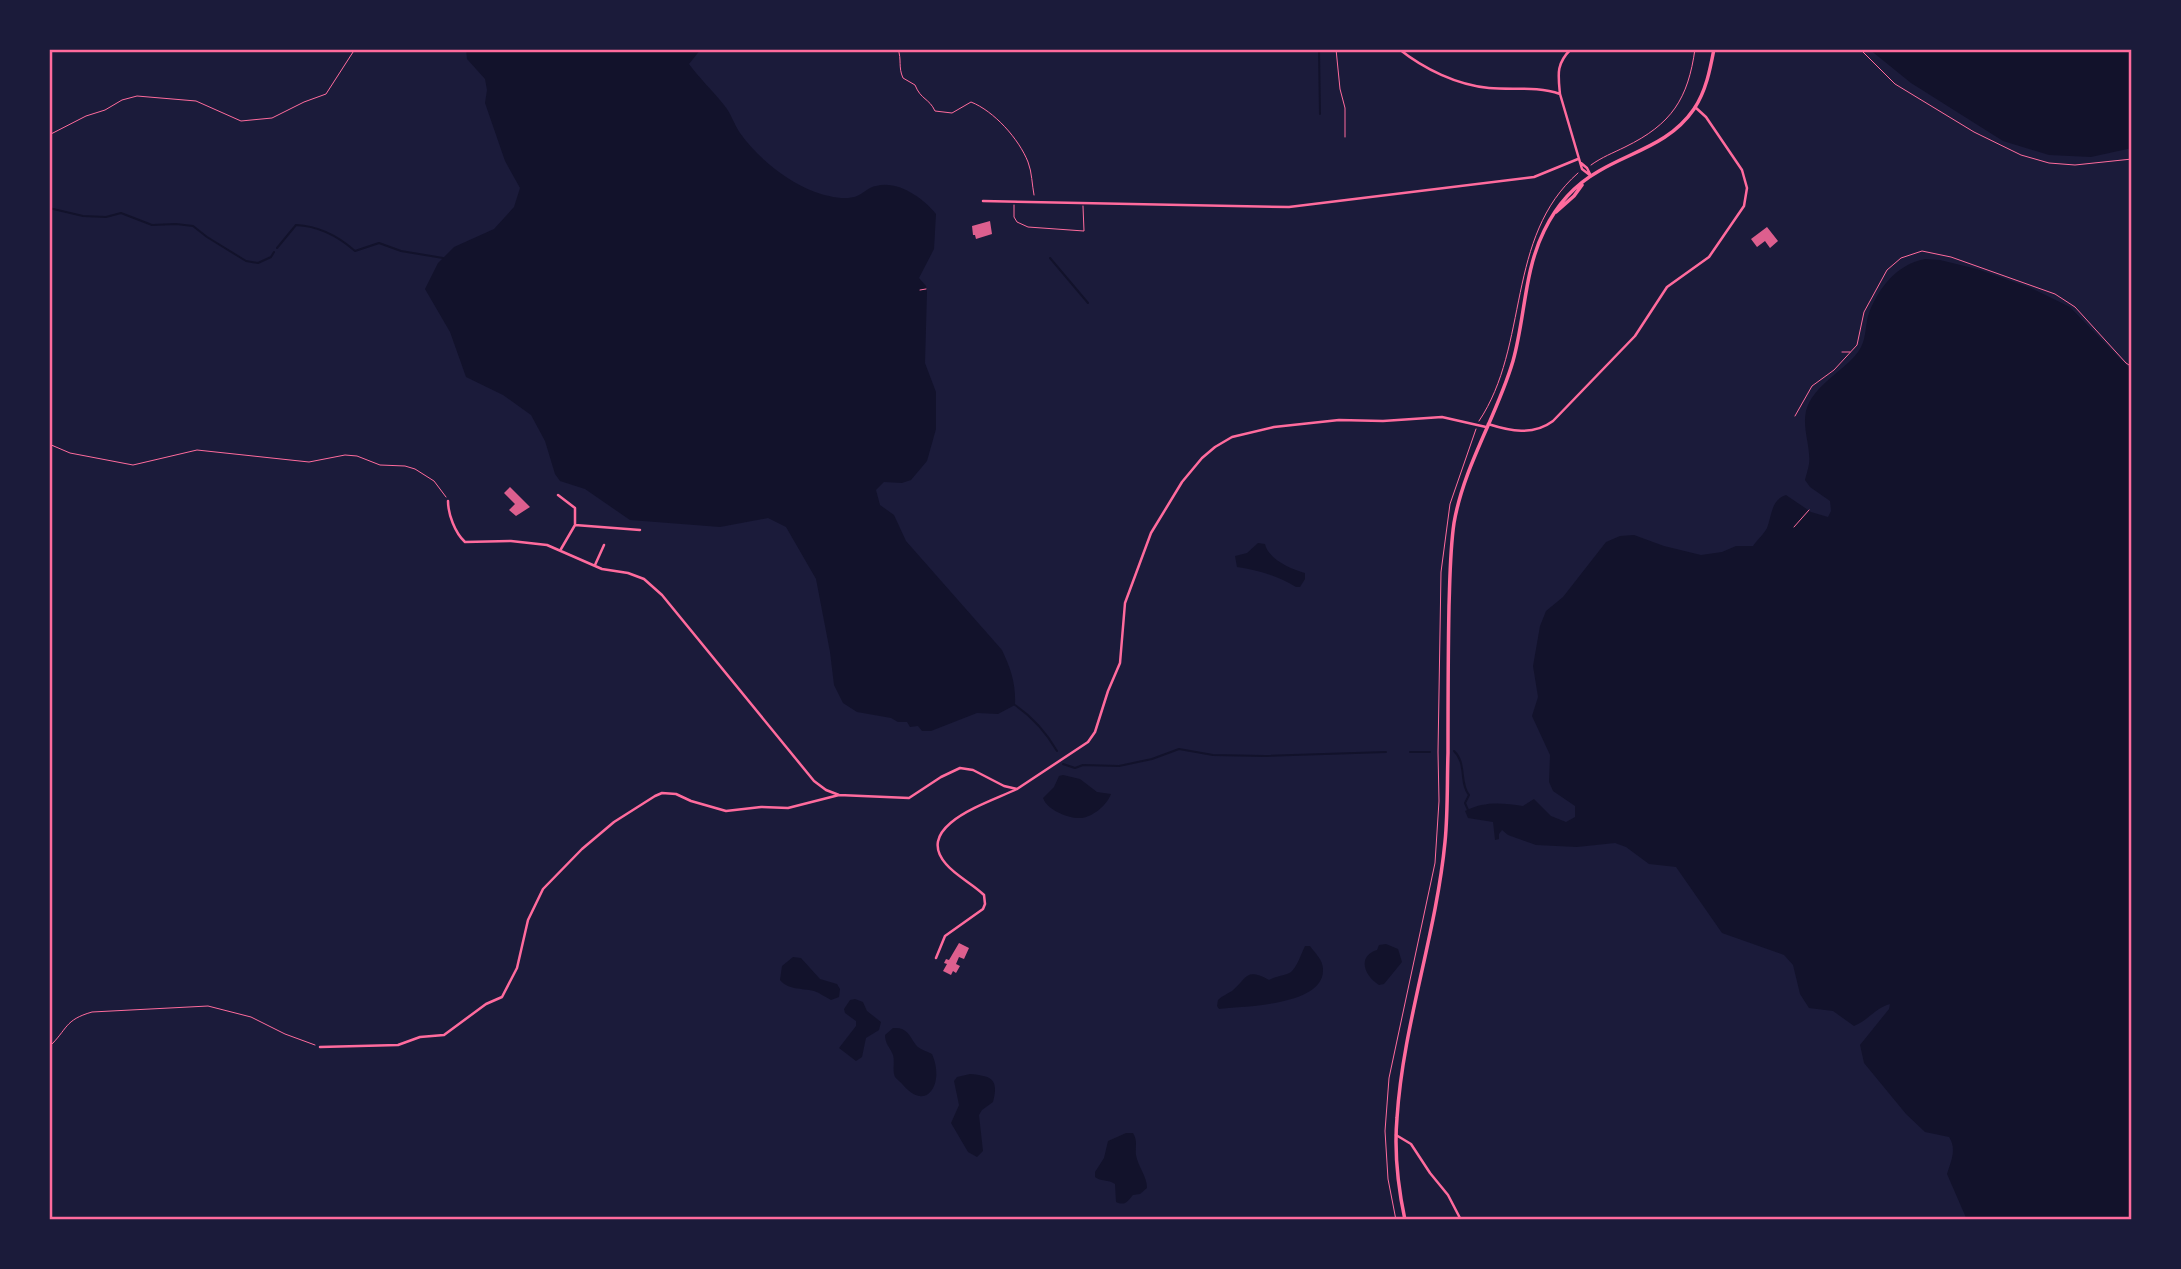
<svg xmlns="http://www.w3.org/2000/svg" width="2181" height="1269" viewBox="0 0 2181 1269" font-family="'Public Sans',sans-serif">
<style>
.water{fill:#12122b}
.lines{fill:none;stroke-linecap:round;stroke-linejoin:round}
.stream{stroke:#12122b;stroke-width:2}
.building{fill:#dd5f8e}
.path{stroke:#ff6b9d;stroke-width:1}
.service{stroke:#ff6b9d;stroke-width:1}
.minor{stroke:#ff6b9d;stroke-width:2.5}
.tertiary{stroke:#ff6b9d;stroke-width:3.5}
.neatline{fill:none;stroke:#ff6b9d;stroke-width:2.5}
</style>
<rect width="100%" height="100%" fill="#1b1b3a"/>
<path class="water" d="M 466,49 L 701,49 L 689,64 C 700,79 713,91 724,105 C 731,113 734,124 740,133 C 759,159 785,180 815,192 C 827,196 845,201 857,196 C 864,193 869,187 876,186 C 898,180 923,198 936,214 L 934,249 L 919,278 L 926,286 L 927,292 L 925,363 L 936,392 L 936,429 L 927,461 L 911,480 L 902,483 L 884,482 L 876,490 L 880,505 L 894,515 L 906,541 L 1002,650 C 1011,669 1016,684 1015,705 L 998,714 L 977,713 L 931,731 L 922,731 L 918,726 L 910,727 L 907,722 L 898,722 L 891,718 L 857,712 L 843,703 L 834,685 L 830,652 L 816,579 L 786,527 L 768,518 L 720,527 L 630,520 L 585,489 L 560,481 L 555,474 L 545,441 L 531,415 L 503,395 L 466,377 L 450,332 L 425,289 L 438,263 L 454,247 L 494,229 L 514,207 L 520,188 L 505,161 L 485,103 L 487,90 L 485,79 L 467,59 Z
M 1869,49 L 2132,49 L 2132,148 L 2091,157 L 2049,155 L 2003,141 L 1911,83 Z
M 1925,259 L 1940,260 L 1977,269 L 2031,288 L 2070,307 L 2132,371 L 2132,1220 L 1967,1220 L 1947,1174 C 1951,1161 1957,1149 1949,1137 L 1925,1132 L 1906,1114 L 1864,1063 L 1860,1045 L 1889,1009 L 1890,1004 C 1877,1007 1867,1021 1854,1026 L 1833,1011 L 1809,1008 L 1800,994 L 1793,965 L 1784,955 L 1722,933 L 1676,867 L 1649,864 L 1626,847 L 1615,843 L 1577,847 L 1536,845 L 1508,835 L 1502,830 L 1499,834 L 1499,839 L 1495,840 L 1493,822 L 1468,818 L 1465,811 C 1485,801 1502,803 1523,806 L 1534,799 L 1551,816 L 1566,822 L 1575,817 L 1575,806 L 1553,791 L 1549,782 L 1550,755 L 1532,716 L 1538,697 L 1533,666 L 1540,626 L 1546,611 L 1563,597 L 1606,542 L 1620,536 L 1634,535 L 1664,546 L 1701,555 L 1722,552 L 1736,546 L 1753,546 C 1757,540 1764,534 1767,528 C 1772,515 1771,500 1786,495 L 1811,512 L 1828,517 L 1831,511 L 1830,501 L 1810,487 L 1805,480 C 1806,475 1808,470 1809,464 C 1811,447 1802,429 1806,411 C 1813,385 1843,372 1858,352 C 1866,342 1865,328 1868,316 C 1877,289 1897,264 1925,259 Z
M 1258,543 L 1265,544 C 1268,559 1291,569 1305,573 L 1305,579 L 1300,587 L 1296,587 C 1277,576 1259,570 1237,567 L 1235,556 L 1247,553 Z
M 1063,775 L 1080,779 L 1097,792 L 1111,794 C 1107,805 1093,817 1081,818 C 1069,819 1047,810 1043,798 L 1054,787 L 1059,776 Z
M 1386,944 L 1398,949 L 1402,962 L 1384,984 L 1379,985 C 1364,976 1357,956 1377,950 L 1379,945 Z
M 1305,946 L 1310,946 C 1315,953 1323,960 1323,969 C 1325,1006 1244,1006 1219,1009 L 1217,1006 L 1218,1000 C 1222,996 1227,994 1232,991 C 1247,979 1245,967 1269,980 C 1276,976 1285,976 1291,972 C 1297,967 1301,954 1305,946 Z
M 793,957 L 801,958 L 820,979 L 837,984 L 840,989 L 839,997 L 831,1000 C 825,997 820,993 814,991 C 802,988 788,990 780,980 L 782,966 Z
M 855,999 L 863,1002 L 867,1011 L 881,1022 L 879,1030 L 866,1038 L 862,1057 L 856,1061 L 839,1048 L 856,1026 L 856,1021 L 845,1013 L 844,1009 L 850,1000 Z
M 893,1028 C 907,1027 909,1035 916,1045 C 920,1050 927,1051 932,1054 C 945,1083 927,1113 903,1085 C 901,1082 897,1080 895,1077 C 892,1070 895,1062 893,1055 C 890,1047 885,1044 885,1035 Z
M 970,1074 C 992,1076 999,1079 993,1102 L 982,1110 L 979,1115 L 983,1151 L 977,1157 L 968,1152 L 951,1123 L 959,1105 L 954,1081 L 957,1077 Z
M 1126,1133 L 1133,1133 C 1138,1141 1135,1147 1136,1155 C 1138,1167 1147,1176 1147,1188 L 1140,1194 L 1133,1195 C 1127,1202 1125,1206 1116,1202 L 1115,1184 C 1108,1179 1101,1182 1095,1177 L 1095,1172 L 1104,1158 L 1108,1141 Z"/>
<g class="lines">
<path class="stream" d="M 1319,49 L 1320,114
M 49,208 L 83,216 L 106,217 L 121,213 L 152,225 L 176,224 L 193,226 L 207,237 L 246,261 L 258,263 L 271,257 L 274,252
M 277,248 L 296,225 C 319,226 338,236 355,251 L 379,243 L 401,251 L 443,258
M 1050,258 L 1088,303
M 1015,705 C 1034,718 1046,732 1057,751
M 1454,751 C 1467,763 1459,783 1469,795 L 1465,803 L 1468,810
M 1410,752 L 1430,752
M 1063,764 L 1075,768 L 1083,765 L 1119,766 L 1152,759 L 1179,749 L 1213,755 L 1265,756 L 1386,752"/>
</g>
<path class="building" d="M 990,221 L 992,234 L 976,239 L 975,235 L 973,235 L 972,226 Z
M 1767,227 L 1778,241 L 1770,248 L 1765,241 L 1757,247 L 1751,239 Z
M 510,487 L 530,507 L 516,516 L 509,510 L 515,504 L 504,493 Z
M 959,943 L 969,948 L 964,959 L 959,957 L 956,964 L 960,966 L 956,973 L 953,971 L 951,975 L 943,971 L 947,964 L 944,963 L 946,959 L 949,960 Z"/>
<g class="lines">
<path class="path" d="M 898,49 C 902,60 898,67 903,78 L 915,85 C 921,100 929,98 935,111 L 952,113 L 971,102 C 994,111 1019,139 1028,162 C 1032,172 1032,185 1034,195
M 1336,49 L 1340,89 L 1345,108 L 1345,137
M 1860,49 L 1895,84 L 1974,132 L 2021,155 L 2049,163 L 2075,165 L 2132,159
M 49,135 L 86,116 L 105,110 L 122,100 L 137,96 L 196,101 L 241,121 L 272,118 L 304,102 L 326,94 L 355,49
M 1591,165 C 1602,157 1613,153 1625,147 C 1672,124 1688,99 1695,49
M 920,290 L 926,289
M 1842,352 L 1850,352
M 1795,416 L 1812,386 L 1834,370 L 1857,345 L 1864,312 L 1887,270 L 1901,258 L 1922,251 L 1951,257 L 2055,294 L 2075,307 L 2126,363 L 2132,367
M 1479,421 C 1530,345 1505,237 1578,173
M 49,444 L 70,453 L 133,465 L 197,450 L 309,462 L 345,455 L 357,456 L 380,465 L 405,466 L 415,469 L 434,481 L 446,497
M 1794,527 L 1809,510
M 49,1047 C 68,1029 64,1020 92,1012 L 208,1006 L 251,1017 L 285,1034 L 315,1045
M 1396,1220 L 1388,1179 L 1385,1131 L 1389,1078 L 1435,863 L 1439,801 L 1438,752 L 1441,572 L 1450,504 L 1476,429"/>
<path class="service" d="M 1014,205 L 1014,217 L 1017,222 L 1028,227 L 1084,231 L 1083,206"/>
<path class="minor" d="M 1399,49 C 1424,69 1457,85 1489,88 C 1513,90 1537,86 1560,94 C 1558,74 1556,64 1571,49
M 1560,94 L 1582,169 L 1591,176
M 1581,163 L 1587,168 L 1591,176
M 983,201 L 1289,207 L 1534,177 L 1578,159
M 1488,424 C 1510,431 1533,436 1553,421 L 1635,336 L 1667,287 L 1709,257 L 1744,206 L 1747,188 L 1742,170 L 1706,117 L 1695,107
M 558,495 L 575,508 L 575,525
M 448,501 C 448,514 455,533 465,542 L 511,541 L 547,545 L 602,569 L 628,573 L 644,579 L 662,595 L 814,781 L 826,790 L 839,795 L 909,798 L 941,777 L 960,768 L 973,770 L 1004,786 L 1017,789 L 1088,742 L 1095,732 L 1108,691 L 1120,663 L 1125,603 L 1151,533 L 1182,482 L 1202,458 L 1215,447 L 1232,437 L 1274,427 L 1339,420 L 1383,421 L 1442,417 L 1486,427
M 561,549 L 575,525 L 640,530
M 595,565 L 604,545
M 936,958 L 945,936 L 983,909 L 985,904 L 984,895 C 973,884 956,876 946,864 C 912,825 991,802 1017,789
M 320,1047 L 398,1045 L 420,1037 L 444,1035 L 486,1004 L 502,997 L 517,968 L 528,920 L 543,889 L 582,849 L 614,822 L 655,796 L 662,793 L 676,794 L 691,801 L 726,811 L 761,807 L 788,808 L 839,795
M 1396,1135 L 1411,1144 L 1430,1173 L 1448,1195 L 1461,1220"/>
<path class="tertiary" d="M 1556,212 L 1574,196 L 1582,185
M 1405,1220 C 1398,1187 1394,1152 1397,1118 C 1403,1025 1436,935 1445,842 C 1448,812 1447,782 1448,753 C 1448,704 1448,655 1449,606 C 1450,578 1450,550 1454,523 C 1464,465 1497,416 1513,361 C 1525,319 1524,271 1544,231 C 1556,206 1574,185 1599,171 C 1633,151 1670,144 1694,109 C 1706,91 1710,70 1714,49"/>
</g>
<rect width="2181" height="1269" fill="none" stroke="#1b1b3a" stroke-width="102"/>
<rect x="51" y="51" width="2079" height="1167" class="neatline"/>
</svg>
